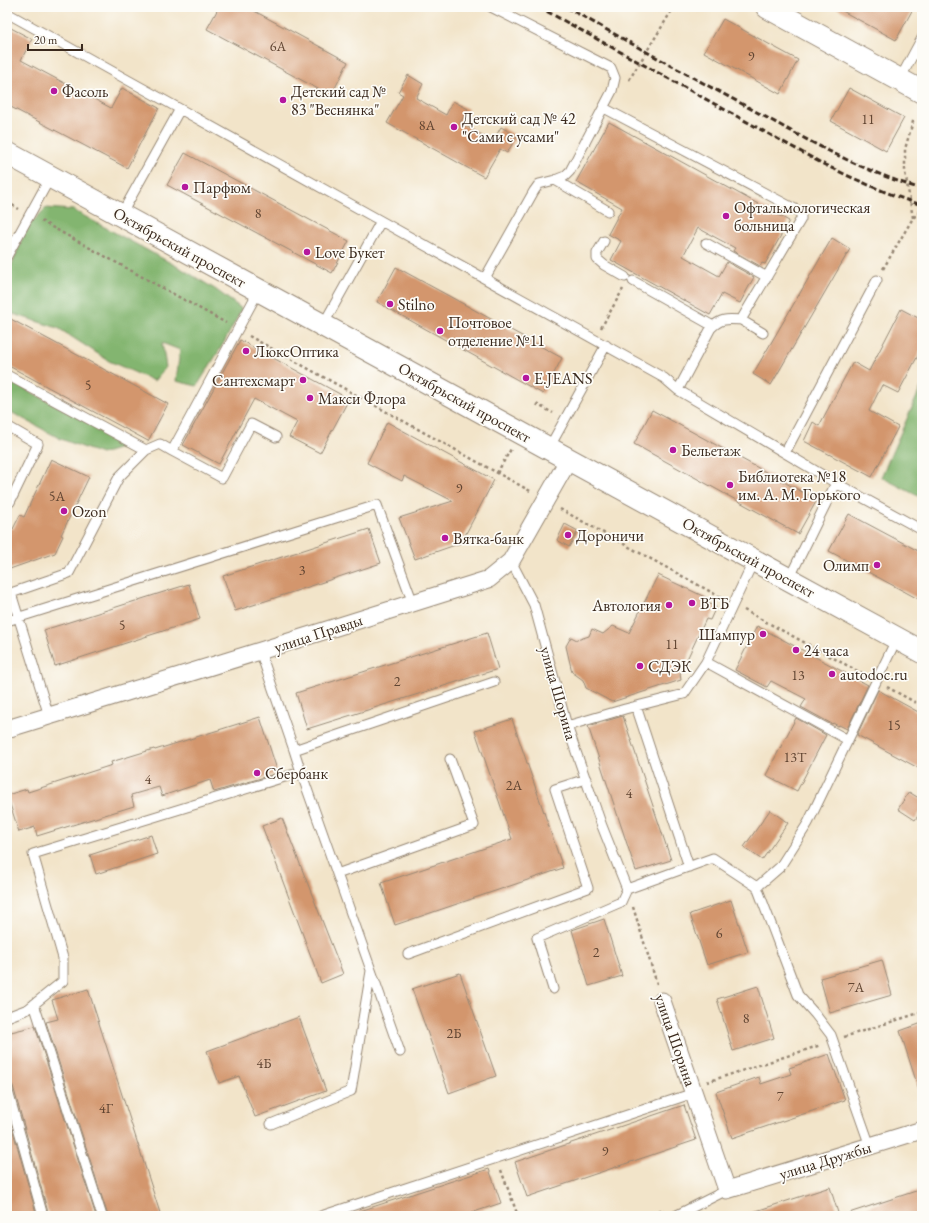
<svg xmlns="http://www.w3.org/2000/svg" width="929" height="1223" viewBox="0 0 929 1223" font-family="'EB Garamond',serif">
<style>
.forest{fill:#83b56f;stroke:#5f7046}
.building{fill:#d3966d}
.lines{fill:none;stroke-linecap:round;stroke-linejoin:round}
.lane-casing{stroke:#968774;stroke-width:11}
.street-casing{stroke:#968774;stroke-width:19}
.secondary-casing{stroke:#968774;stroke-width:24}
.path{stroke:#968774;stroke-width:2.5;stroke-dasharray:3 3;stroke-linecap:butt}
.lane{stroke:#fff;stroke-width:9}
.street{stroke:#fff;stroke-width:17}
.secondary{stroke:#fff;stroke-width:22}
.rail{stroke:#3b2a1e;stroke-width:3;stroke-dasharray:6 3;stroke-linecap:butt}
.poi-dot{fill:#b5179e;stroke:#fdfcf7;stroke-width:1.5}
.labels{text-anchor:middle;stroke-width:3.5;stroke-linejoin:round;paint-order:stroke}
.number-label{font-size:14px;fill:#614532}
.poi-label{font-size:16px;fill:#3b2a1e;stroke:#fdfcf7;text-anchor:start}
.street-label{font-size:16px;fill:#3b2a1e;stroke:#fdfcf7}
</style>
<rect width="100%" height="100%" fill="#fdfcf7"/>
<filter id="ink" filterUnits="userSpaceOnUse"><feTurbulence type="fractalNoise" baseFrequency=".025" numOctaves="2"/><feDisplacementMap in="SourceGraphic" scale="8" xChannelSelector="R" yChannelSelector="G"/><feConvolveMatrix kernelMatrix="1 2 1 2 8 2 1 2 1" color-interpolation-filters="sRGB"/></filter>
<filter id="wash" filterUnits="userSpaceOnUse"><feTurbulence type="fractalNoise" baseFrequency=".012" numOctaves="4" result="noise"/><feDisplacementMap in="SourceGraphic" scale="16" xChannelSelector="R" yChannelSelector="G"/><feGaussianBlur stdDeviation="0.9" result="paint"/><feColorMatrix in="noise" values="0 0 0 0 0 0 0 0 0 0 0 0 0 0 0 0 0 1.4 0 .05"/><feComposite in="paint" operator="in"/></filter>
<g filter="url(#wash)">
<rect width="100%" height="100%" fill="#f2e4c9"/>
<path class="forest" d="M 46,208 L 73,210 L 182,269 L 215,289 L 242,309 L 222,346 L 197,386 L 176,381 L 180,350 L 162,343 L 166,367 L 154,381 L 109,361 L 58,328 L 7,312 L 7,275 L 13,262 L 26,228 Z
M 7,379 L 130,445 L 101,454 L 61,439 L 7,410 Z
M 922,385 L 922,498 L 881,477 Z"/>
<g id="blocks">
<path class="building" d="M 219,7 L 247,7 L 348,62 L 331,96 L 207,29 Z
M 835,7 L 914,7 L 896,40 Z
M 723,19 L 798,60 L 780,94 L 704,52 Z
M 7,26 L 32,39 L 21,60 L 111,108 L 122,88 L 159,108 L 127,168 L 7,105 Z
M 408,75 L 423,84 L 416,98 L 446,115 L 453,101 L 468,109 L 460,123 L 493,141 L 501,127 L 517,136 L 507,153 L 500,149 L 484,177 L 387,123 L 403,95 L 398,92 Z
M 849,88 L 904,118 L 886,151 L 831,121 Z
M 609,122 L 789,221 L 765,264 L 762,263 L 760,266 L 733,251 L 735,248 L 698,228 L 683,256 L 719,276 L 727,262 L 754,277 L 740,303 L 722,294 L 710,315 L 611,260 L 621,241 L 608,234 L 622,208 L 576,182 Z
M 185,153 L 349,241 L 332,273 L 167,185 Z
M 832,238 L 850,249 L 771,385 L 753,374 Z
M 396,267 L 562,358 L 543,394 L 377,302 Z
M 901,309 L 922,320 L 922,348 L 898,393 L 882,385 L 869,411 L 898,427 L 872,477 L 804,441 L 813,422 L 819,426 L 853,362 L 869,371 Z
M 7,317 L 168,404 L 148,441 L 7,365 Z
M 240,340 L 349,399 L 320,453 L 289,437 L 297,422 L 254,399 L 219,464 L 183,445 Z
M 652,410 L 817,500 L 798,534 L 634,444 Z
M 387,422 L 494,480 L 461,543 L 415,559 L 399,518 L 453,501 L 404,476 L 402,481 L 367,463 Z
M 51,459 L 89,477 L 61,535 L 63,536 L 55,553 L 7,570 L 7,526 L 13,529 L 20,515 L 24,517 Z
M 849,514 L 922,553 L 922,601 L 829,551 Z
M 565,524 L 578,531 L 569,547 L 557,540 Z
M 369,529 L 381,563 L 235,611 L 223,576 Z
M 658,575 L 707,598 L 706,602 L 716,607 L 710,620 L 706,619 L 680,674 L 681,680 L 612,702 L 586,688 L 583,680 L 572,672 L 566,646 L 571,637 L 577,640 L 589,636 L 592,629 L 603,634 L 613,626 L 629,633 Z
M 189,584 L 200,619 L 55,666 L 44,630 Z
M 757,626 L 868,685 L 847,729 L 839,725 L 838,726 L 833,723 L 832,724 L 801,707 L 806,699 L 771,681 L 767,687 L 735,670 Z
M 487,633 L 498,669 L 307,729 L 296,693 Z
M 878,690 L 922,714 L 922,770 L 857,735 Z
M 623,716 L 671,860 L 636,871 L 588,726 Z
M 260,717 L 278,773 L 214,792 L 210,780 L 162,796 L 159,787 L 131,795 L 134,806 L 37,836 L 35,827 L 19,832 L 7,795 L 27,789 L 28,792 L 112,765 L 111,762 L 154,749 L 155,750 Z
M 796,718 L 826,735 L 797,791 L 766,775 Z
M 512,719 L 563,868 L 395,925 L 381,883 L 512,839 L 475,731 Z
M 909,792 L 922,800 L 922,810 L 915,820 L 898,809 Z
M 770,810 L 788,823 L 762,860 L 744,847 Z
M 282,818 L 343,974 L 321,983 L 262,826 Z
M 151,835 L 157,854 L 96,874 L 90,855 Z
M 731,900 L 748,952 L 707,965 L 690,914 Z
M 604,919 L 622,976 L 589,986 L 572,930 Z
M 882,960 L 892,995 L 830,1013 L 820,978 Z
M 460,973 L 496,1076 L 449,1093 L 412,989 Z
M 758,986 L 774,1038 L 733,1051 L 717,999 Z
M 88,989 L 161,1216 L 108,1216 L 46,1022 L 58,1019 L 52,1000 Z
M 299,1017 L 326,1091 L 255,1117 L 239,1076 L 219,1083 L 207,1051 Z
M 922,1023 L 922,1089 L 919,1090 L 900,1031 Z
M 35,1026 L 96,1216 L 49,1216 L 13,1086 L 11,1083 L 7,1082 L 7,1033 Z
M 829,1054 L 845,1100 L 732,1138 L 716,1092 L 759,1077 L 761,1084 L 791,1074 L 789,1068 Z
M 684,1105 L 696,1140 L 527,1197 L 515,1162 Z
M 7,1110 L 37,1216 L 7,1216 Z
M 489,1169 L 501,1203 L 462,1216 L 354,1216 L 354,1213 Z
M 830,1187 L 839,1216 L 750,1216 L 750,1213 Z
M 922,1189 L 922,1216 L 849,1216 L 849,1213 Z"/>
</g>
</g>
<g filter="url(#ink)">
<use href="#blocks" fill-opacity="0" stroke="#968774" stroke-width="1"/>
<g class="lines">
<defs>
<path id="lane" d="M 7,13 L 180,109
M 900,79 L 922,38
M 604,108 L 797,210 L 801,214 L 801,219 L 741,320 C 727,319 721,318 711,328 L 678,390
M 555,180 L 608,211
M 121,215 L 180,109 L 381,221
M 604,241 L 597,253 L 597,259 L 604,265 L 625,277
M 706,243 L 767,277
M 7,256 L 51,176
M 485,278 L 534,191 L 539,184 L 555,180 L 565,176 L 570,171 L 612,91 L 615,78 L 611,68 L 491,7
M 633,281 L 713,326
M 259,290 L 172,451 L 222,478 L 251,424 L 276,437
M 741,320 L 763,333
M 323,325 L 381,221 L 664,378 L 678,390 L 836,483 L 922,530
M 7,375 L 146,450 L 160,444 L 172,451
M 7,426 L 38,444 L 10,502 L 7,504
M 549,448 L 606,345
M 785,453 L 877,280
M 511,561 L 534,605 L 567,726 L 602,826 L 627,889
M 789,579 L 836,483
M 7,621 L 377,505 L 413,603
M 260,651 L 294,750 L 494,682
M 706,662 L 754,560
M 636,706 L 689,867
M 49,716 L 11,593 L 69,573 L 119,477 L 146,450
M 567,726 L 625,709 L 684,694 L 706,662 L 848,740 L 808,823 L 780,867 L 757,887
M 848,740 L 897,638
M 301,772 L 400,1052
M 337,874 L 474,825 L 450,759
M 408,954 L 588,888 L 555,789 L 586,779
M 553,989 L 537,938 L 621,902 L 627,889 L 713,858 L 757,887 L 798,995 L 815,1014 L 831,1035 L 870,1146
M 34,1004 L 102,1216
M 7,1017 L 28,1009 L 63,981 L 63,958 L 33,854 L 301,772 L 294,750
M 7,1088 L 43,1216
M 271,1124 L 351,1091 L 371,971
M 321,1216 L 694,1093
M 675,1216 L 727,1190"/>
<path id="street" d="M 7,729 L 260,651 L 489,579 L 511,561 L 569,459
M 662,1001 L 727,1190 L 922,1130"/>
<path id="secondary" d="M 767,7 L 922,92
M 7,153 L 922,652"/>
</defs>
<use href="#lane" class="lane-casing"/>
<use href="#street" class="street-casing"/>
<use href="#secondary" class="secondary-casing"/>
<path class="path" d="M 629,80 L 674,7
M 7,202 L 19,209
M 913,218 L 905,172 L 905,149 L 914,118
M 41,221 L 226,323
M 883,269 L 913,218 L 922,210
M 601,328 L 623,289
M 249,336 L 532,492
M 536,404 L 553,413
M 497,473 L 511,449
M 560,509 L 722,598
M 744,610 L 865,675
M 887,687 L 922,706
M 633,907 L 657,984
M 844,1037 L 922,1012
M 707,1082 L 821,1045
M 501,1170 L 518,1216
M 641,1216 L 664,1209"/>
<use href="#lane" class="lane"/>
<use href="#street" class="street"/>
<use href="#secondary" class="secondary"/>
<path class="rail" d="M 539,7 L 825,165 C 857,180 889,195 922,205
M 566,7 C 625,40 684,73 744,105 C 802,137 858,170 922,189"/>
</g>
</g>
<g class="poi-dot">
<circle cx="54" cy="91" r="4"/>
<circle cx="283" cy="100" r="4"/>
<circle cx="454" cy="127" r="4"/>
<circle cx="185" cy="187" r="4"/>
<circle cx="726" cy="216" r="4"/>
<circle cx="307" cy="252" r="4"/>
<circle cx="390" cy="304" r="4"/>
<circle cx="440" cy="331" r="4"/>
<circle cx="246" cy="351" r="4"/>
<circle cx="526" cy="378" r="4"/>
<circle cx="303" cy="380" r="4"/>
<circle cx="310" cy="398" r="4"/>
<circle cx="673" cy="450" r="4"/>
<circle cx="730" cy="485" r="4"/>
<circle cx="64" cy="511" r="4"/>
<circle cx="568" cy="535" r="4"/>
<circle cx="445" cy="538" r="4"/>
<circle cx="877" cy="565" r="4"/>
<circle cx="692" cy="603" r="4"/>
<circle cx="669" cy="605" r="4"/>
<circle cx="763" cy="634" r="4"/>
<circle cx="796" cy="650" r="4"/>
<circle cx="640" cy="666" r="4"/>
<circle cx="832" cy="674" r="4"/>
<circle cx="257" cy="773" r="4"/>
</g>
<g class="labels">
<g class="number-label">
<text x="278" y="51">6А</text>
<text x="751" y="61">9</text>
<text x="868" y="124">11</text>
<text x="427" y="130">8А</text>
<text x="258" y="218">8</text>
<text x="88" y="390">5</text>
<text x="459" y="493">9</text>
<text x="57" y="501">5А</text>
<text x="302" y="575">3</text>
<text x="122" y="630">5</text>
<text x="672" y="649">11</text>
<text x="798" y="680">13</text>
<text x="397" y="686">2</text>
<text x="894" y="730">15</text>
<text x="795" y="762">13Т</text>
<text x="148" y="784">4</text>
<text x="514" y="790">2А</text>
<text x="629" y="798">4</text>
<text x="719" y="938">6</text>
<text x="596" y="957">2</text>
<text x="856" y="992">7А</text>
<text x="746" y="1023">8</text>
<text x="454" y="1038">2Б</text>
<text x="264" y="1068">4Б</text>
<text x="780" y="1101">7</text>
<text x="106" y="1113">4Г</text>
<text x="605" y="1156">9</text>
</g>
<g class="poi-label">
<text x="62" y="97">Фасоль</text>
<text x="291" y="97">Детский сад №<tspan x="291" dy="18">83 "Веснянка"</tspan></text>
<text x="462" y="124">Детский сад № 42<tspan x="462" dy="18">"Сами с усами"</tspan></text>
<text x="193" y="193">Парфюм</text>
<text x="734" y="213">Офтальмологическая<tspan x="734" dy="18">больница</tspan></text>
<text x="315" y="258">Love Букет</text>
<text x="398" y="310">Stilno</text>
<text x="448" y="328">Почтовое<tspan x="448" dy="18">отделение №11</tspan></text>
<text x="254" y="357">ЛюксОптика</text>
<text x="534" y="384">E.JEANS</text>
<text x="295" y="386" text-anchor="end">Сантехсмарт</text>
<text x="318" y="404">Макси Флора</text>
<text x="681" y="456">Бельетаж</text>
<text x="738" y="482">Библиотека №18<tspan x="738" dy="18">им. А. М. Горького</tspan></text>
<text x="72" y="517">Ozon</text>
<text x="576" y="541">Дороничи</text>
<text x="453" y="544">Вятка-банк</text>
<text x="869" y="571" text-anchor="end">Олимп</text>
<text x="700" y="609">ВТБ</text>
<text x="661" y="611" text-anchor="end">Автология</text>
<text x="755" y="640" text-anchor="end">Шампур</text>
<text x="804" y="656">24 часа</text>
<text x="648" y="672">СДЭК</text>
<text x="840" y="680">autodoc.ru</text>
<text x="265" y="779">Сбербанк</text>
</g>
<g class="street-label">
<text transform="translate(180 247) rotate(29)" y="6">Октябрьский проспект</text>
<text transform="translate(465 402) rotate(29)" y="6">Октябрьский проспект</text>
<text transform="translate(749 557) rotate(29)" y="6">Октябрьский проспект</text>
<text transform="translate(318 633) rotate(-18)" y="6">улица Правды</text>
<text transform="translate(559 693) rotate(74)" y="6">улица Шорина</text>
<text transform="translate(676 1040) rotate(71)" y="6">улица Шорина</text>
<text transform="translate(825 1160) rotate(-17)" y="6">улица Дружбы</text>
</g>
</g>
<rect width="929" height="1223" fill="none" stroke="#fdfcf7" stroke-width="24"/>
<path d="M28 44v6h54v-6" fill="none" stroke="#3b2a1e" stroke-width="2"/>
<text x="34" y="44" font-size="12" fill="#3b2a1e" stroke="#fdfcf7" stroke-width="3" paint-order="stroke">20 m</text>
</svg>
